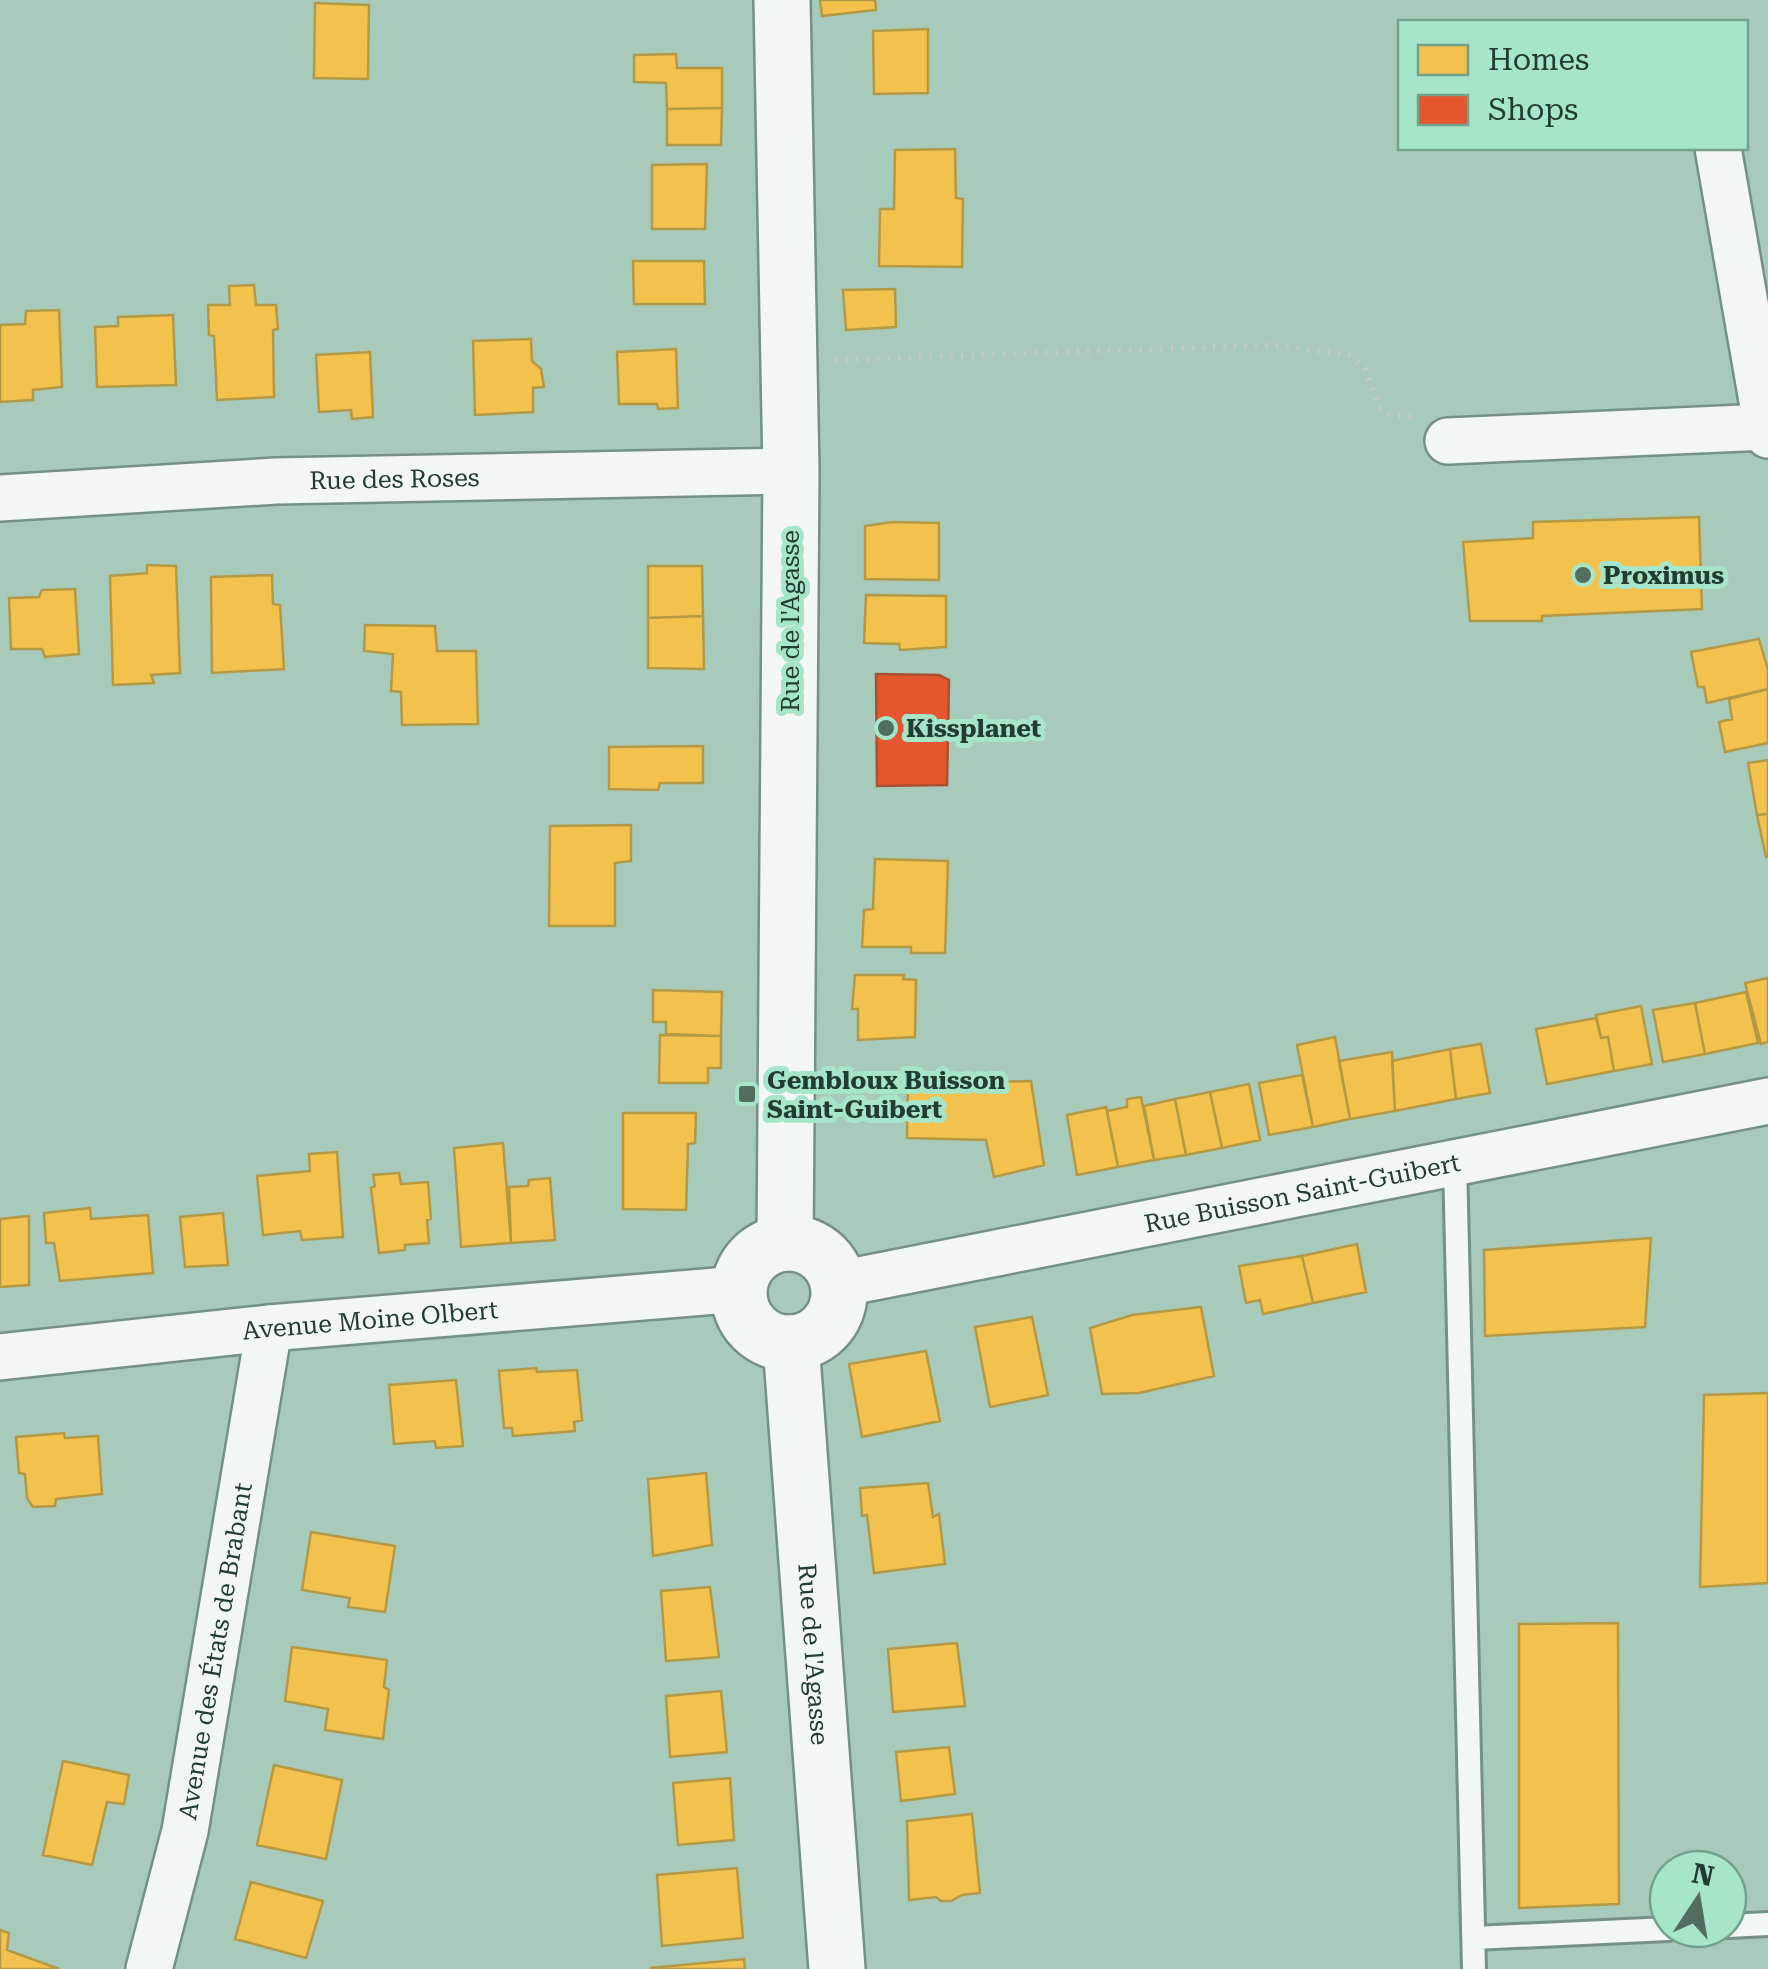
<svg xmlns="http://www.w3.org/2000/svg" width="1768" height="1969" viewBox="0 0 1768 1969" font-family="'Roboto Serif',serif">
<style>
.homes{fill:#f2c14e;stroke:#b49945;stroke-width:2.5}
.shops{fill:#e4572e;stroke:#aa4f2f;stroke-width:2.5}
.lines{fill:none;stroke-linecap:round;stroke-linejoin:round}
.service-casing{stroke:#759085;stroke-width:28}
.minor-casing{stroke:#759085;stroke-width:50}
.tertiary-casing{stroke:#759085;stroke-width:60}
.path{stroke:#c0cac6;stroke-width:6;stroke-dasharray:2.5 8;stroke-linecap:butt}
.service{stroke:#f2f7f5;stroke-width:22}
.minor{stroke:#f2f7f5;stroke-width:45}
.tertiary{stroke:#f2f7f5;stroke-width:55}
.poi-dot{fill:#516e61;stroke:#a6e5c8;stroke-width:4}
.labels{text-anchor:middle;stroke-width:10;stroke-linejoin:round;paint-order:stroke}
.street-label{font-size:25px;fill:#233c31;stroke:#a6e5c8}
.poi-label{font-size:25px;font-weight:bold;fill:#233c31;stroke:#a6e5c8;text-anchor:start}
</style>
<rect width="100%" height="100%" fill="#a7cabb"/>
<path class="homes" d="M 820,0 L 875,0 L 876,10 L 822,16 Z
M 315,3 L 369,5 L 368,79 L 314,78 Z
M 928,29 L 928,93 L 874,94 L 873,31 Z
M 676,54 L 677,68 L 722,68 L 722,108 L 667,109 L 666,83 L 634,82 L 634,55 Z
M 722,108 L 721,145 L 667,145 L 667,109 Z
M 955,149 L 956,198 L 963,199 L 962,267 L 879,266 L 880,209 L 894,209 L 895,150 Z
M 707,164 L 705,229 L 652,229 L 652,165 Z
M 633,261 L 704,261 L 705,304 L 634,304 Z
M 254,285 L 256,305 L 276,305 L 278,329 L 273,330 L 274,397 L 217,400 L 214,336 L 209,335 L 208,305 L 230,305 L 229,286 Z
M 895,289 L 896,327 L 846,330 L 843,290 Z
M 59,310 L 62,387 L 33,390 L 33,400 L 0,402 L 0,325 L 25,324 L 26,311 Z
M 173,315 L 176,385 L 97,387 L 95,327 L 118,326 L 118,317 Z
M 531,339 L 532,361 L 541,369 L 544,387 L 533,388 L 533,412 L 475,415 L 473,341 Z
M 676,349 L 678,408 L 658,409 L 657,404 L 619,404 L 617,352 Z
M 370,352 L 373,417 L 352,419 L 351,410 L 319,412 L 316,355 Z
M 1699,517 L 1702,609 L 1542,616 L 1542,621 L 1470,621 L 1463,542 L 1533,538 L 1533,522 Z
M 892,522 L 939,523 L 939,580 L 865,579 L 865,526 Z
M 147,565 L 176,566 L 180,673 L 151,675 L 154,683 L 113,685 L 110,576 L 147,573 Z
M 648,566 L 702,566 L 703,616 L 648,618 Z
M 272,575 L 273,604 L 280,605 L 284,669 L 212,673 L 211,577 Z
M 75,589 L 79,654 L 45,657 L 42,649 L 11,649 L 9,598 L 39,597 L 42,590 Z
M 866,595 L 946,596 L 946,647 L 900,650 L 899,644 L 864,643 Z
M 703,616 L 704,669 L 648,668 L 648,618 Z
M 365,625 L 435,626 L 437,651 L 476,651 L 478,724 L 402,725 L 401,692 L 391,691 L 393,654 L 364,651 Z
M 1759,639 L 1768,670 L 1768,689 L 1707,703 L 1704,687 L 1698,687 L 1691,652 Z
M 1768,689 L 1768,743 L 1725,752 L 1719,722 L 1732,719 L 1729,699 Z
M 703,746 L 703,783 L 660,783 L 658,790 L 609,789 L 609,747 Z
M 1768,760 L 1768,814 L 1757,815 L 1748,763 Z
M 1768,814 L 1768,856 L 1766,857 L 1757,815 Z
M 631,825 L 631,861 L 615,863 L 615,926 L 549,926 L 550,826 Z
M 875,859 L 948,861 L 945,953 L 911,953 L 911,947 L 862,947 L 864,910 L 873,909 Z
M 855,975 L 904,975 L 903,979 L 916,980 L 915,1037 L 858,1040 L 858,1009 L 852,1009 Z
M 1768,978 L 1768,1042 L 1761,1044 L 1745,983 Z
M 653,990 L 722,992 L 721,1036 L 666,1034 L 666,1022 L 653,1022 Z
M 1746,992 L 1758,1043 L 1705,1054 L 1695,1003 Z
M 1695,1003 L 1705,1054 L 1663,1062 L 1653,1010 Z
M 1641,1006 L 1652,1064 L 1614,1071 L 1608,1037 L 1601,1038 L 1596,1015 Z
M 1596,1018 L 1601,1038 L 1608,1037 L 1614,1071 L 1547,1084 L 1536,1029 Z
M 660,1035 L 721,1036 L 721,1068 L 708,1068 L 708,1083 L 659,1083 Z
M 1335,1037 L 1350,1119 L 1313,1127 L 1297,1045 Z
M 1481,1044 L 1490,1093 L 1456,1099 L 1450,1049 Z
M 1450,1049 L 1456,1099 L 1395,1111 L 1392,1061 Z
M 1392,1052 L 1395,1111 L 1350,1119 L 1339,1061 Z
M 992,1075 L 994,1082 L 1031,1081 L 1044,1165 L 994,1177 L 986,1140 L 907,1138 L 908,1081 L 957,1081 L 958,1076 Z
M 1302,1075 L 1313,1127 L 1269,1135 L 1259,1083 Z
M 1249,1084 L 1260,1140 L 1222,1148 L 1210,1092 Z
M 1210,1092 L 1222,1148 L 1186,1155 L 1175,1099 Z
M 1141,1097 L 1154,1160 L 1118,1167 L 1107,1111 L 1127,1107 L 1127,1099 Z
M 1175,1099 L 1186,1155 L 1154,1160 L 1144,1106 Z
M 1106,1107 L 1118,1167 L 1077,1175 L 1067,1115 Z
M 623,1113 L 696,1113 L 695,1143 L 688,1144 L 686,1210 L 623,1209 Z
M 503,1143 L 511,1243 L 461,1247 L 454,1148 Z
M 337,1152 L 343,1237 L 302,1240 L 300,1231 L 263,1235 L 257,1176 L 310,1171 L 309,1154 Z
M 399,1173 L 401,1184 L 428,1182 L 431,1219 L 427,1220 L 429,1243 L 405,1245 L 405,1250 L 379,1253 L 371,1188 L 375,1186 L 373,1175 Z
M 550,1178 L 555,1240 L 511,1243 L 509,1187 L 528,1186 L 529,1180 Z
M 90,1208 L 91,1219 L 148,1215 L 153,1273 L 60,1281 L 54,1243 L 46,1243 L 44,1213 Z
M 223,1213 L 228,1265 L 185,1267 L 180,1217 Z
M 29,1216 L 29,1285 L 0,1287 L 0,1219 Z
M 1651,1238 L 1645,1327 L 1485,1336 L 1484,1250 Z
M 1357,1244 L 1366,1292 L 1313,1303 L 1302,1256 Z
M 1302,1256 L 1313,1303 L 1263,1314 L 1260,1300 L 1246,1303 L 1239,1266 Z
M 1201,1307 L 1214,1376 L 1139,1393 L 1102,1394 L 1090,1328 L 1132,1315 Z
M 1032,1317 L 1048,1395 L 990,1407 L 975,1327 Z
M 926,1351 L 940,1421 L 862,1437 L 849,1364 Z
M 536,1368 L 537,1372 L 577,1370 L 582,1420 L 574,1422 L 575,1431 L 513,1436 L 512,1428 L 504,1428 L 499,1371 Z
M 456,1380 L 463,1446 L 436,1448 L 435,1441 L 394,1444 L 389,1385 Z
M 1768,1393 L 1768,1583 L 1700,1587 L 1704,1395 Z
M 64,1433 L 65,1438 L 98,1436 L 102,1494 L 56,1499 L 55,1506 L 33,1507 L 27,1498 L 25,1474 L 19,1473 L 16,1437 Z
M 706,1473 L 712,1545 L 653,1556 L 648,1479 Z
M 928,1483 L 933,1517 L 939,1514 L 945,1564 L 874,1573 L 867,1515 L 862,1516 L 860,1488 Z
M 311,1532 L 395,1546 L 385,1612 L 348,1607 L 350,1598 L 302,1590 Z
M 710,1587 L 719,1657 L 666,1661 L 661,1591 Z
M 1618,1623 L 1619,1904 L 1519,1908 L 1519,1624 Z
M 957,1643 L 965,1706 L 893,1712 L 888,1649 Z
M 292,1647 L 387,1660 L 384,1687 L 389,1690 L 383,1739 L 325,1730 L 328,1709 L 285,1701 Z
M 721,1691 L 727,1752 L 670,1757 L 666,1696 Z
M 949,1747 L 955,1794 L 901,1801 L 896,1752 Z
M 63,1761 L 129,1775 L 124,1804 L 107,1802 L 92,1865 L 43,1855 Z
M 274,1765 L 342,1780 L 326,1859 L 257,1845 Z
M 730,1778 L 734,1840 L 678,1845 L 673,1783 Z
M 972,1814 L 980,1893 L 962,1895 L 951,1901 L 941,1901 L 936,1897 L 909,1900 L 907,1821 Z
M 737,1868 L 743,1938 L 662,1946 L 657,1875 Z
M 251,1882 L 323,1901 L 306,1958 L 235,1939 Z
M 0,1930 L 9,1933 L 7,1950 L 59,1969 L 0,1969 Z
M 744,1959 L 745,1969 L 651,1969 L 651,1968 Z"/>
<path class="shops" d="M 876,674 L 939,675 L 949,680 L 947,785 L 877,786 Z"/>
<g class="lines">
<defs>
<path id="service" d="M 1455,1162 L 1474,1969
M 1728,1926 L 1768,1924
M 1474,1938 L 1668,1929"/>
<g id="minor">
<path d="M 1718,148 L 1768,435"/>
<path d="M 1448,441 L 1766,427"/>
<path id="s1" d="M 0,498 L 276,481 L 791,471"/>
<path id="s2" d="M 839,1284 L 1768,1101"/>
<path id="s3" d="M 0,1357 L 269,1328 L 740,1289"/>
<path id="s4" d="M 149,1969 L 185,1831 L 269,1328"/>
</g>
<g id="tertiary">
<path d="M 782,0 L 791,471 L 785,1243"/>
<circle cx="789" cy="1293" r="50"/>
<path id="s5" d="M 791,1343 L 837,1969"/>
</g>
</defs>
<use href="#service" class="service-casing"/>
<use href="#minor" class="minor-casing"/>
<use href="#tertiary" class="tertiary-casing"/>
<path class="path" d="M 835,360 L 1275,345 L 1349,355 L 1365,368 L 1379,407 L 1390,415 L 1417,417"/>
<use href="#service" class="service"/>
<use href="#minor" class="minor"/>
<use href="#tertiary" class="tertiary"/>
</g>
<g class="poi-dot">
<circle cx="1583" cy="575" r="10"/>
<circle cx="886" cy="728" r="10"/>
<rect x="737" y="1084" width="20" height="20" rx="5"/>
</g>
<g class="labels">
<g class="street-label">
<text dy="9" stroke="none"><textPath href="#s1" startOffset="395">Rue des Roses</textPath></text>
<text transform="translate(790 621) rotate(-90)" y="9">Rue de l'Agasse</text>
<text dy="9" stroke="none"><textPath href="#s2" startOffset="472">Rue Buisson Saint-Guibert</textPath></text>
<text dy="9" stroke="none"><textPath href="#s3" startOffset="372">Avenue Moine Olbert</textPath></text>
<text dy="9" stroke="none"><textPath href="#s4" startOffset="325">Avenue des États de Brabant</textPath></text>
<text dy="9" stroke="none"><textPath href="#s5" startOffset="312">Rue de l'Agasse</textPath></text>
</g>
<g class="poi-label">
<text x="1603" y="584">Proximus</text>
<text x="906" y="737">Kissplanet</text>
<text x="767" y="1089">Gembloux Buisson<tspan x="767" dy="29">Saint-Guibert</tspan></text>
</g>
</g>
<rect x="1398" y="20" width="350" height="130" fill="#a6e5c8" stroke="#72a18c" stroke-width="2.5"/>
<rect x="1418" y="45" width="50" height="30" fill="#f2c14e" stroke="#72a18c" stroke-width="2.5"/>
<text x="1488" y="70" font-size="30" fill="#233c31">Homes</text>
<rect x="1418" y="95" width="50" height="30" fill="#e4572e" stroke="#72a18c" stroke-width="2.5"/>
<text x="1488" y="120" font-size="30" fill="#233c31">Shops</text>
<g transform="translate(1698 1899) rotate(12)"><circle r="48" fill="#a6e5c8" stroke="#72a18c" stroke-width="2.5"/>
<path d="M0-8L18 38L0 25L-18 38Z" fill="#516e61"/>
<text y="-15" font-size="28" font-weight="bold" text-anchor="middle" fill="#233c31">N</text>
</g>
</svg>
